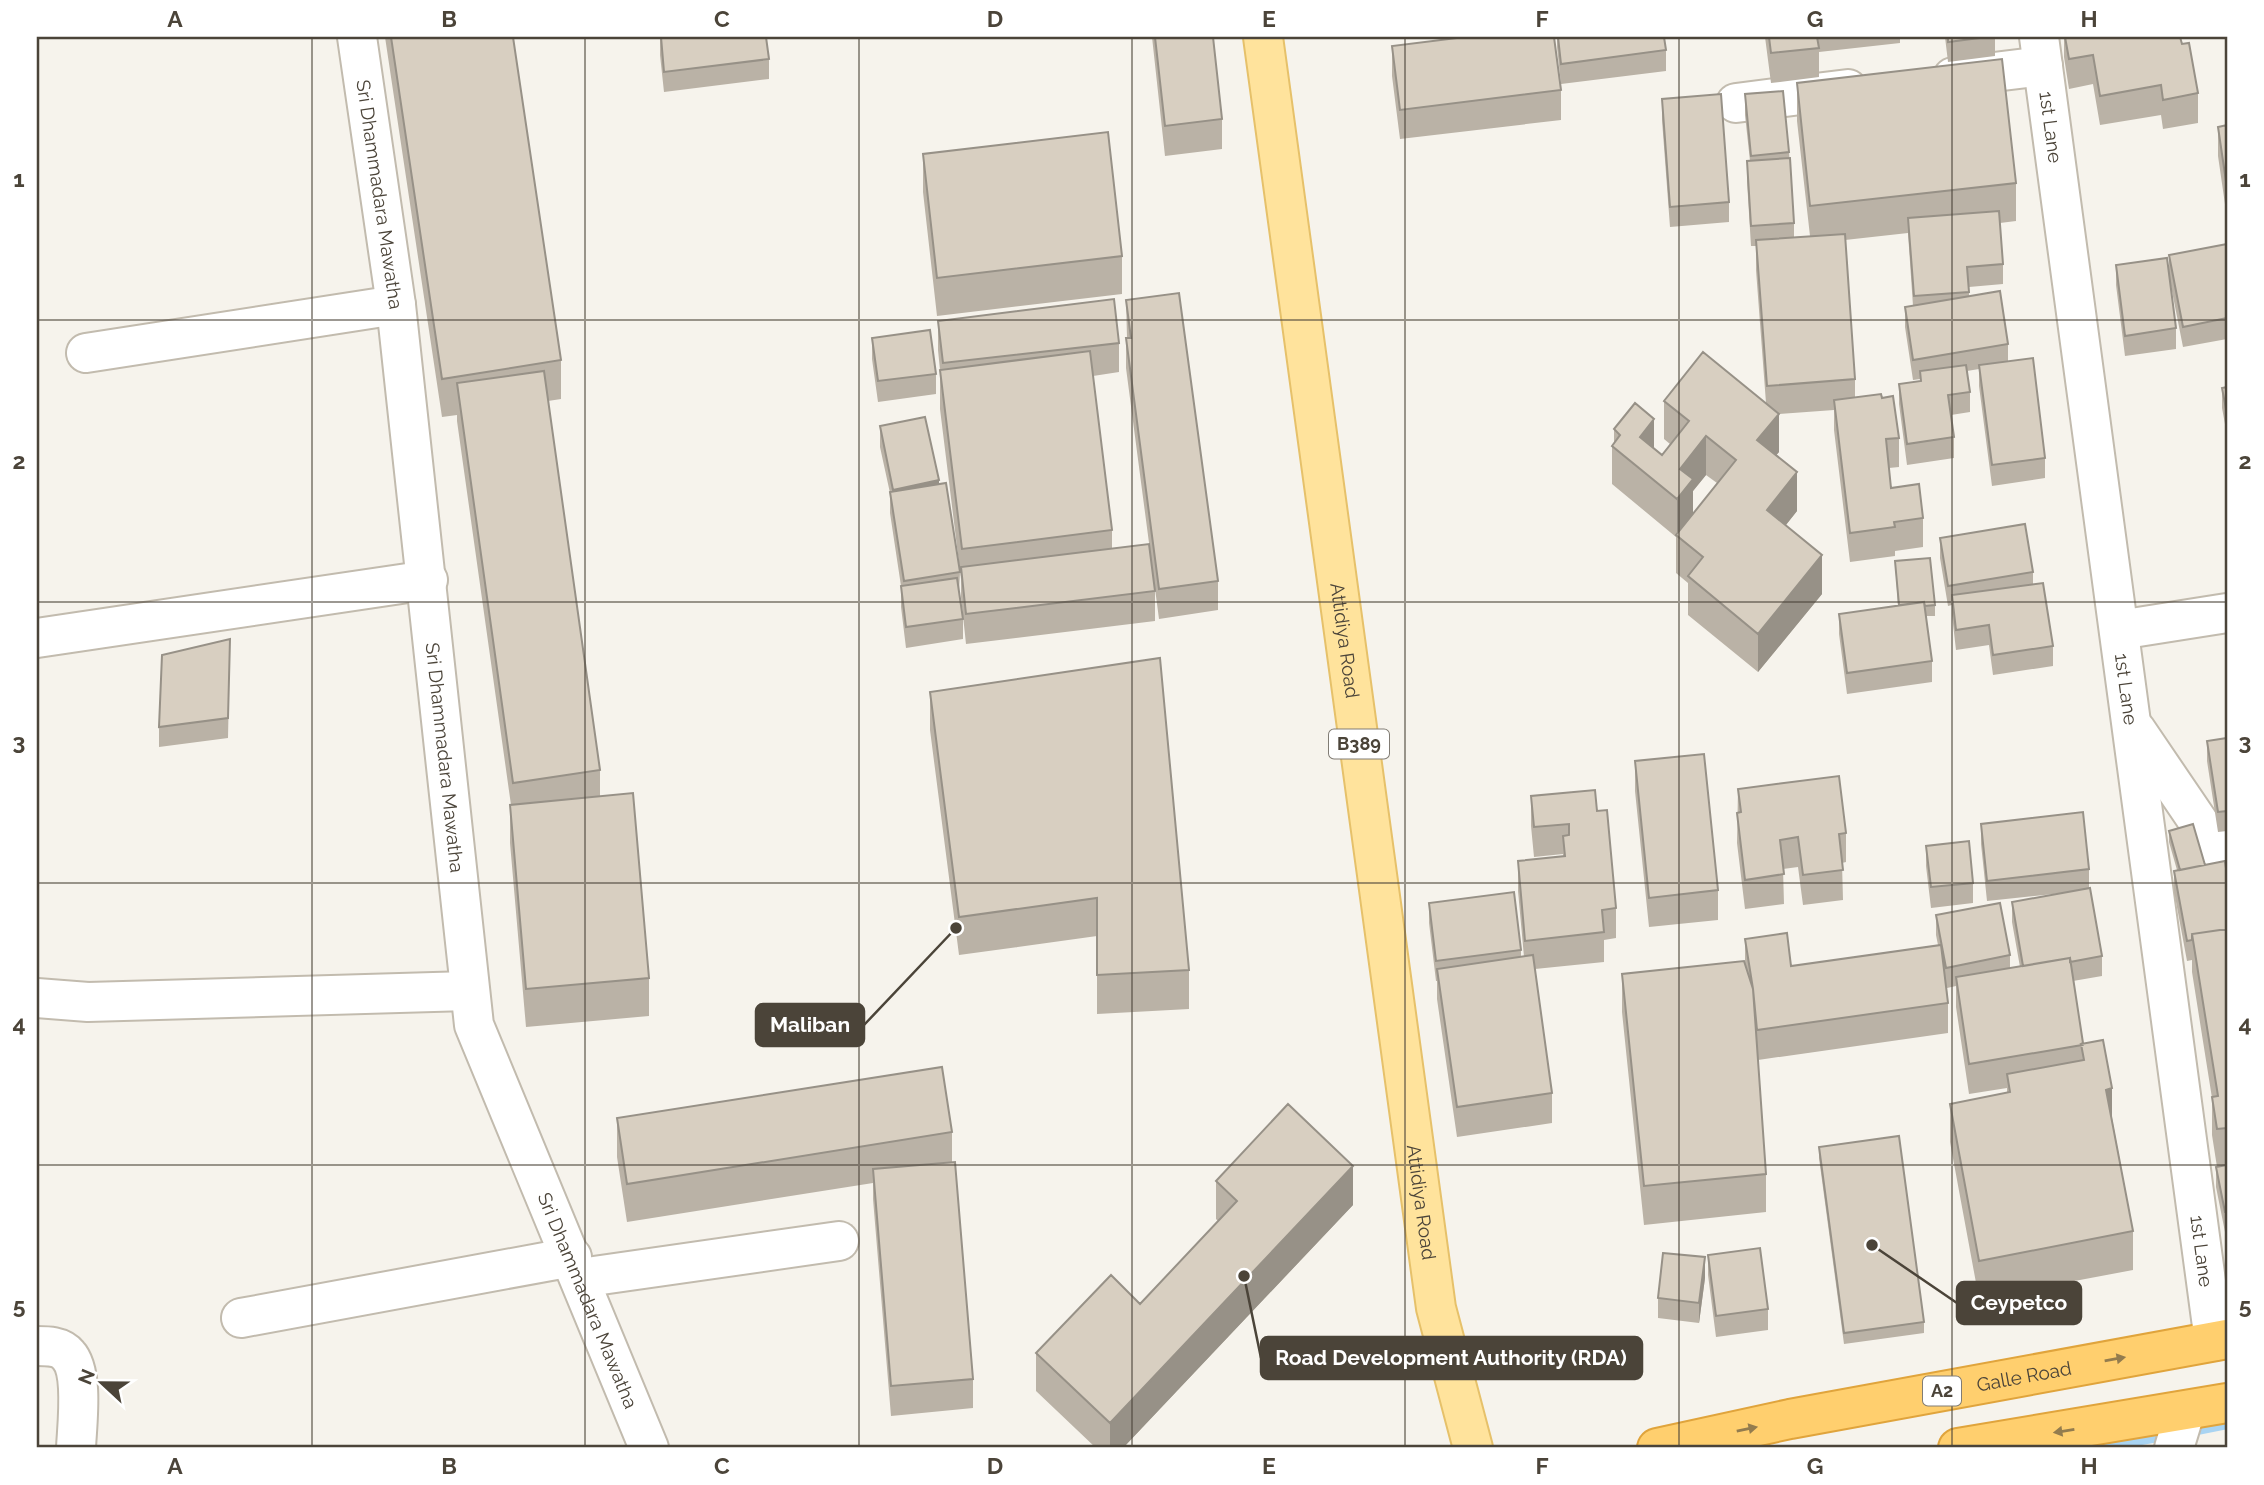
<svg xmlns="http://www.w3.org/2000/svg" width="2264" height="1485" viewBox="0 0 2264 1485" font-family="Raleway,sans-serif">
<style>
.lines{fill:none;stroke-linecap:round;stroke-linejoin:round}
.stream{stroke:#a9d4f2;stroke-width:12}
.minor-casing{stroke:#c2bbae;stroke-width:42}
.major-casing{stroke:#e6c16a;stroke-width:42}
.highway-casing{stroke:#e0a43c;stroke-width:42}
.minor{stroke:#fff;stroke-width:38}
.major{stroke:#ffe39c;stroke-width:38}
.highway{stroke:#ffcf6e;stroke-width:38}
.wall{fill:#bab2a6;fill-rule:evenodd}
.shaded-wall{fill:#979187}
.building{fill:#d8cfc1;stroke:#979187;stroke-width:2}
.oneway{fill:#937c4e}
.grid{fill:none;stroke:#4b4439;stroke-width:2;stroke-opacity:0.55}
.labels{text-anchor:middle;stroke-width:5;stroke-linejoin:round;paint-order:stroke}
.shield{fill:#fff;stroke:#817c74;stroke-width:2}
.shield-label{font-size:18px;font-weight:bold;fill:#4b4439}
.street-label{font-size:19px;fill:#4b4439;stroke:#fff}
.leader{fill:none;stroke:#4b4439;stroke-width:2.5}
.callout-dot{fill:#4b4439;stroke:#fff;stroke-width:2.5}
.callout{fill:#4b4439;stroke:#4b4439;stroke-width:2.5}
.callout-label{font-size:21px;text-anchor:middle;font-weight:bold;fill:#fff}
.neatline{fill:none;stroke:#4b4439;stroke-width:2.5}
.grid-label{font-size:23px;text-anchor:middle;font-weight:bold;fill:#4b4439}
</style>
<rect width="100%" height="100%" fill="#f6f3ec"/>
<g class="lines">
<path class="stream" d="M 2197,1429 L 2227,1423
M 2092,1448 L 2163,1435"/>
<defs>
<g id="minor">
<path id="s1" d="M 357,37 L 396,305 L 474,1025 L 649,1448"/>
<path id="s2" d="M 2039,37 L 2214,1341"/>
<path d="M 1953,77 L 2043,66"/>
<path d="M 1736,103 L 1848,89"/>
<path d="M 86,353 L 396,305"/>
<path d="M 2119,630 L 2227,613"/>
<path d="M 37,638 L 428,580"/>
<path d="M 2136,730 L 2227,864"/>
<path d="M 37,998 L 88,1002 L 468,991"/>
<path d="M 580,1278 L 839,1241"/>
<path d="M 241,1318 L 572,1257"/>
<path d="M 37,1346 C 47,1346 61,1346 68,1355 C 84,1372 77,1425 76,1448"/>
<path d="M 2174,1448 L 2185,1412"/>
</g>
<g id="major">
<path id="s3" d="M 1263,37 L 1436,1308 L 1473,1448"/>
</g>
<g id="highway">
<path id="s4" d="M 1657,1448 L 1790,1419 L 2227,1339"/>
<path d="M 1958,1448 L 2227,1403"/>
</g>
</defs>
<use href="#minor" class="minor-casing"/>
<use href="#major" class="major-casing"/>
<use href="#highway" class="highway-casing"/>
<use href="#minor" class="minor"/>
<use href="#major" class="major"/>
<use href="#highway" class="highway"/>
</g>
<path class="wall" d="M 385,37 L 513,37 L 561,360 L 561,399 L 548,401 L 600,770 L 600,797 L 649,978 L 649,1016 L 526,1027 L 510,843 L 510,805 L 511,805 L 457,421 L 457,415 L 442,417 Z
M 660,37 L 769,59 L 769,79 L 664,92 L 660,55 Z
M 1152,37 L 1213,37 L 1222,119 L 1222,149 L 1165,156 Z
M 1557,37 L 1664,37 L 1666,50 L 1666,71 L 1561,84 L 1557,47 Z
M 1765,37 L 1900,37 L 1900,43 L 1819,52 L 1819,77 L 1771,83 Z
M 1945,37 L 1995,37 L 1995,56 L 1948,62 Z
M 2064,37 L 2180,37 L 2182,44 L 2198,93 L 2198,123 L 2163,129 L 2161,115 L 2100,125 L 2093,84 L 2069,89 L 2064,57 Z
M 1392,46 L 1561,90 L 1561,120 L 1400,139 L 1392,76 Z
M 1797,83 L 2016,183 L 2016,221 L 2000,223 L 2003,264 L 2003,284 L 1969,287 L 1969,296 L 2008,344 L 2008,361 L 2045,458 L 2045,478 L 1992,486 L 1979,386 L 1979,369 L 1967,371 L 1970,392 L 1970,412 L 1951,415 L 1954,437 L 1954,458 L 1907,465 L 1899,404 L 1899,384 L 1920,381 L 1920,379 L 1913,380 L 1905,327 L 1905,307 L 1913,306 L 1908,233 L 1845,240 L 1855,379 L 1855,398 L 1899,438 L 1899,467 L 1889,468 L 1891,488 L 1923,518 L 1923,547 L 1895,551 L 1895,556 L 1850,562 L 1834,430 L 1834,410 L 1779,414 L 1779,452 L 1776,455 L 1797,511 L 1785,526 L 1822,594 L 1758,672 L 1688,615 L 1688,583 L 1676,573 L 1676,537 L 1612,484 L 1612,446 L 1614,443 L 1614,429 L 1654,449 L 1662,455 L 1670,444 L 1664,439 L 1664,401 L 1766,403 L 1756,270 L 1756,246 L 1751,246 L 1747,181 L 1747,161 L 1750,161 L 1745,115 L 1745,94 L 1789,152 L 1794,223 L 1794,237 L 1810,236 L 1797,121 ZM 1706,475 L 1717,483 L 1693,514 L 1693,491 Z
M 1662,99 L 1729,202 L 1729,222 L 1670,227 L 1662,120 Z
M 2227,125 L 2227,218 L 2218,156 L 2218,127 Z
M 923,154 L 1122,256 L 1122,294 L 937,316 L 923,192 Z
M 2227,244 L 2227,339 L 2183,347 L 2169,276 L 2169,255 Z
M 2116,265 L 2176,328 L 2176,349 L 2125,356 L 2116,285 Z
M 1126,300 L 1218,581 L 1218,610 L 1159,619 L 1126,368 L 1126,338 L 1127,338 Z
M 938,321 L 1119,343 L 1119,372 L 1093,376 L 1112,530 L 1112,549 L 1155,591 L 1155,621 L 966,644 L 961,597 L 961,579 L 940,409 L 940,370 L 938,350 Z
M 872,338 L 936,374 L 936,394 L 878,402 L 872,359 Z
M 2227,387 L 2227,435 L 2222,408 L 2222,388 Z
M 880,426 L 939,484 L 960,572 L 959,592 L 963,619 L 963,639 L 906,648 L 901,607 L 901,586 L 890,513 L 890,493 L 880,447 Z
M 1940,538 L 2033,572 L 2033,584 L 2053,646 L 2053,666 L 1993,675 L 1989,645 L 1956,650 L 1952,615 L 1952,605 L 1948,606 L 1940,558 Z
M 1895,561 L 1935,605 L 1935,616 L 1926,616 L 1932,661 L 1932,682 L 1847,694 L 1839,634 L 1839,614 L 1898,606 Z
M 230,639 L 228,738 L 159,747 L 159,727 Z
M 930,692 L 1189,970 L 1189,1009 L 1097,1014 L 1097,936 L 959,955 L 930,730 Z
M 2227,738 L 2227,831 L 2218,832 L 2207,761 L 2207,741 Z
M 1635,761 L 1718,890 L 1718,920 L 1649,927 L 1635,791 Z
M 1738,789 L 1846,833 L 1846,862 L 1842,863 L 1843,900 L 1803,905 L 1798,867 L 1783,869 L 1784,904 L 1745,909 L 1737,843 Z
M 1531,796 L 1597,811 L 1616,908 L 1616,938 L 1604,940 L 1604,962 L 1535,969 L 1552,1093 L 1552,1123 L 1457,1137 L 1437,999 L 1437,981 L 1436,981 L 1429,923 L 1429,903 L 1521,950 L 1521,957 L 1524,957 L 1518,891 L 1518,861 L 1563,856 L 1563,854 L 1534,857 L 1531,826 Z
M 1981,824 L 2089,869 L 2089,888 L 2102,956 L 2102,976 L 2073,981 L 2083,1043 L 2112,1118 L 2133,1231 L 2133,1270 L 1979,1299 L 1950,1142 L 1950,1104 L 2007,1093 L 2007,1088 L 1969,1094 L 1956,1007 L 1956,986 L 1947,988 L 1948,1003 L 1948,1033 L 1758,1060 L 1766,1174 L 1766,1212 L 1644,1225 L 1622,1012 L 1622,974 L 1745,965 L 1745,939 L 1791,966 L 1938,945 L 1936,935 L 1936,915 L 2010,955 L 2010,968 L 2020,967 L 2012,922 L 2012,902 L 2063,893 L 1987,901 L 1981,844 Z
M 2169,831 L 2205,865 L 2227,875 L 2227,1232 L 2225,1232 L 2216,1187 L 2216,1167 L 2217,1167 L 2212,1135 L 2212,1098 L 2192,972 L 2192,960 L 2187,961 L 2174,891 L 2174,871 L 2177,870 L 2169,842 Z
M 1926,846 L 1973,883 L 1973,903 L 1931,908 L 1926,866 Z
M 617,1118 L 952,1132 L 952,1162 L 973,1379 L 973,1408 L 891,1416 L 873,1199 L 873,1183 L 627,1222 L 617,1157 Z
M 1819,1147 L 1924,1322 L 1924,1333 L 1844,1344 L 1819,1158 Z
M 1216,1181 L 1353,1205 L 1123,1448 L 1096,1448 L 1036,1391 L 1036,1353 L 1140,1304 L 1218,1221 L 1216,1219 Z
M 1708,1255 L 1768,1309 L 1768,1330 L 1716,1337 L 1708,1275 Z
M 1705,1278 L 1699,1323 L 1658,1318 L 1658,1298 Z"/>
<path class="shaded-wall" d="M 1779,414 L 1779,452 L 1757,478 L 1757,440 Z
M 1654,419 L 1654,458 L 1640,437 Z
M 1706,436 L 1706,475 L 1693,491 L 1693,517 L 1677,537 L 1677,499 L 1680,469 Z
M 1797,472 L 1797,511 L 1767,549 L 1767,510 Z
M 939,480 L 939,501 L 893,511 L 893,490 Z
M 1822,555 L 1822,594 L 1758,672 L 1758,634 Z
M 2112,1088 L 2112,1127 L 2106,1090 Z
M 1353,1166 L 1353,1205 L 1123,1448 L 1110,1448 L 1110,1423 Z
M 2225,1212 L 2227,1212 L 2227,1232 L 2225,1232 Z
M 1705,1257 L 1705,1278 L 1699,1323 L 1699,1303 Z"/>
<path class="building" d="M 391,37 L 513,37 L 561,360 L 442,379 Z
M 661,37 L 766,37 L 769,59 L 664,72 Z
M 1155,37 L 1213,37 L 1222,119 L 1165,126 Z
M 1465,37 L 1554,37 L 1561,90 L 1400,110 L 1392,46 Z
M 1558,37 L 1664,37 L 1666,50 L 1561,64 Z
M 1769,37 L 1817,37 L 1819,48 L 1771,53 Z
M 1948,37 L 1987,37 L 1948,42 Z
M 2065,37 L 2180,37 L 2182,44 L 2189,43 L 2198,93 L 2163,100 L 2161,85 L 2100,96 L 2093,55 L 2069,59 Z
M 2002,59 L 2016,183 L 1810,206 L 1797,83 Z
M 1783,91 L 1789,152 L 1751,156 L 1745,94 Z
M 1721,94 L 1729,202 L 1670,207 L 1662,99 Z
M 2227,125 L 2227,188 L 2218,127 Z
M 1108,132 L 1122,256 L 937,278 L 923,154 Z
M 1790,158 L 1794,223 L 1751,226 L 1747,161 Z
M 1999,211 L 2003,264 L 1967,267 L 1969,292 L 1914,296 L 1908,218 Z
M 1845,234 L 1855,379 L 1767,386 L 1756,240 Z
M 2227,244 L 2227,318 L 2183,327 L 2169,255 Z
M 2167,258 L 2176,328 L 2125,336 L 2116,265 Z
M 2000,291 L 2008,344 L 1913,360 L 1905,307 Z
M 1179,293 L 1218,581 L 1159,589 L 1126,338 L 1131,338 L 1126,300 Z
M 1114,299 L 1119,343 L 943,363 L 938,321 Z
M 930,330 L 936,374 L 878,381 L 872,338 Z
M 1090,351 L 1112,530 L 962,549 L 940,370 Z
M 1703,352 L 1779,414 L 1757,440 L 1797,472 L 1767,510 L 1822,555 L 1758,634 L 1688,576 L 1703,557 L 1676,535 L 1736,460 L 1706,436 L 1680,469 L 1693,479 L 1677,499 L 1612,446 L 1620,435 L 1614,429 L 1635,403 L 1654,419 L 1640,437 L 1662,455 L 1689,421 L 1664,401 Z
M 2033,358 L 2045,458 L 1992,465 L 1979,365 Z
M 1966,365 L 1970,392 L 1948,395 L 1954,437 L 1907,444 L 1899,384 L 1921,381 L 1920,371 Z
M 544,371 L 600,770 L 513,783 L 457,383 Z
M 2227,387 L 2227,414 L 2222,388 Z
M 1881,394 L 1882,398 L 1893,396 L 1899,438 L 1886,439 L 1891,488 L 1919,484 L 1923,518 L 1894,522 L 1895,527 L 1850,533 L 1834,400 Z
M 925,417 L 939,480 L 893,490 L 880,426 Z
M 946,483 L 960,572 L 904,581 L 890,492 Z
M 2025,524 L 2033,572 L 1948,586 L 1940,538 Z
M 1149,544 L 1155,591 L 966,614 L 961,567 Z
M 1930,558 L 1935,605 L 1925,606 L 1924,602 L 1899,605 L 1895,561 Z
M 957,578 L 963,619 L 906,627 L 901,586 Z
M 2043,583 L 2053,646 L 1993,655 L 1989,625 L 1956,630 L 1952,595 Z
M 1924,602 L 1932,661 L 1847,673 L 1839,614 Z
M 230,639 L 228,718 L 159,727 L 162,655 Z
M 1160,658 L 1189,970 L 1097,975 L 1097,898 L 959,917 L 930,692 Z
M 2227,738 L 2227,811 L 2218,812 L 2207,741 Z
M 1704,754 L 1718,890 L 1649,898 L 1635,761 Z
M 1839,776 L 1846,833 L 1839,834 L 1843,870 L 1803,875 L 1798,837 L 1780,840 L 1784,874 L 1745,880 L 1737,813 L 1741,812 L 1738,789 Z
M 1595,790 L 1597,811 L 1607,810 L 1616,908 L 1602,910 L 1604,932 L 1525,941 L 1518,861 L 1565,856 L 1563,836 L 1569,835 L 1569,824 L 1534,827 L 1531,796 Z
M 633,793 L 649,978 L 526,989 L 510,805 Z
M 2083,812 L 2089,869 L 1987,881 L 1981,824 Z
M 2193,824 L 2205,865 L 2180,870 L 2169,831 Z
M 1969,841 L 1973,883 L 1931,887 L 1926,846 Z
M 2225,861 L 2227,875 L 2227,929 L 2192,934 L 2192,940 L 2187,941 L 2174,871 Z
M 2090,888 L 2102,956 L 2070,962 L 2070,958 L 2023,966 L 2012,902 Z
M 1514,892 L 1521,950 L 1436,961 L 1429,903 Z
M 2000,903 L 2010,955 L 1946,968 L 1936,915 Z
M 2227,929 L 2227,1128 L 2217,1129 L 2212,1097 L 2218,1096 L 2192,934 Z
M 1787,933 L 1791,966 L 1941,945 L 1948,1003 L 1757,1030 L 1753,989 L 1745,939 Z
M 1533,955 L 1552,1093 L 1457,1107 L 1437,969 Z
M 2070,958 L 2083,1043 L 2081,1044 L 2082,1045 L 1969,1064 L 1956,977 Z
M 1744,961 L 1753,989 L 1766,1174 L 1644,1186 L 1622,974 Z
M 2103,1040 L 2112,1088 L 2106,1090 L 2133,1231 L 1979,1261 L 1950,1104 L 2010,1092 L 2007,1074 L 2084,1060 L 2081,1044 Z
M 942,1067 L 952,1132 L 627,1184 L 617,1118 Z
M 1288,1104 L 1353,1166 L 1110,1423 L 1036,1353 L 1111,1275 L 1140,1304 L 1237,1201 L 1216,1181 Z
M 1899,1136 L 1924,1322 L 1844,1333 L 1819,1147 Z
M 955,1162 L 973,1379 L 891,1386 L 873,1169 Z
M 2227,1165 L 2227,1212 L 2225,1212 L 2216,1167 Z
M 1760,1248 L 1768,1309 L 1716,1316 L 1708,1255 Z
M 1663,1253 L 1705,1257 L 1699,1303 L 1658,1298 Z"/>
<defs><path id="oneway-solid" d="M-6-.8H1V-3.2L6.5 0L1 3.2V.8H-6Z" transform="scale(1.75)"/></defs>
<g class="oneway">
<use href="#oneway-solid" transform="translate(2115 1359) rotate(-10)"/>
<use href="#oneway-solid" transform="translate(1747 1429) rotate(-12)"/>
<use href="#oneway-solid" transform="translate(2064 1431) rotate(171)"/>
</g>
<path class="grid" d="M 312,37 L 312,1448M 585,37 L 585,1448M 859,37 L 859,1448M 1132,37 L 1132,1448M 1405,37 L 1405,1448M 1679,37 L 1679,1448M 1952,37 L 1952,1448M 37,320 L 2227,320M 37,602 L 2227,602M 37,883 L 2227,883M 37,1165 L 2227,1165"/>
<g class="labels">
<g class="shield">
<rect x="1329" y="729.5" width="60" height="29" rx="5"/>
<rect x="1923" y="1376.5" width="38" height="29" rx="5"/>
</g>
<g class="shield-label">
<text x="1359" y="750">B389</text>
<text x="1942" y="1397">A2</text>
</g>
<g class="street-label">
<text dy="7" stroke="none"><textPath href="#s2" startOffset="91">1st Lane</textPath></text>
<text dy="7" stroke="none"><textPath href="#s1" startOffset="159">Sri Dhammadara Mawatha</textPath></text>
<text dy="7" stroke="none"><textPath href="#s3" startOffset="609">Attidiya Road</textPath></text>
<text dy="7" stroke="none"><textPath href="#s2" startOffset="658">1st Lane</textPath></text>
<text dy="7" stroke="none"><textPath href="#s1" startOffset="726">Sri Dhammadara Mawatha</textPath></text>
<text dy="7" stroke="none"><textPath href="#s3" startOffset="1176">Attidiya Road</textPath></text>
<text dy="7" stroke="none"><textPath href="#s2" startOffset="1225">1st Lane</textPath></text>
<text dy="7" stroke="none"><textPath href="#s1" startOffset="1293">Sri Dhammadara Mawatha</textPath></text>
<text dy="7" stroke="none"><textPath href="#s4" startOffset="374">Galle Road</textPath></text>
</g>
</g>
<path class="leader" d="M956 928L864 1025M1872 1245L1957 1303M1244 1276L1261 1358"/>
<g class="callout-dot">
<circle cx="956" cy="928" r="7"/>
<circle cx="1872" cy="1245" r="7"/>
<circle cx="1244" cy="1276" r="7"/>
</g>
<g class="callout">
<rect x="756" y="1004" width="108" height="42" rx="7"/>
<rect x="1957" y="1282" width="124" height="42" rx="7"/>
<rect x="1261" y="1337" width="381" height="42" rx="7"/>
</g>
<g class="callout-label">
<text x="810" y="1032">Maliban</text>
<text x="2019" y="1310">Ceypetco</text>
<text x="1451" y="1365">Road Development Authority (RDA)</text>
</g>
<rect width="2264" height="1485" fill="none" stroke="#ffffff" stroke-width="77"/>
<g transform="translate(102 1383) rotate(292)" stroke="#ffffff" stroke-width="5" paint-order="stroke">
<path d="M0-5L12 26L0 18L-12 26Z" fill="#4b4439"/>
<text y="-10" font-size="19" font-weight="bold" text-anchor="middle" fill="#4b4439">N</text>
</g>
<rect x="38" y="38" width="2188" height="1408" class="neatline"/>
<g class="grid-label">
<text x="175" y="27">A</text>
<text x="449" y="27">B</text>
<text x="722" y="27">C</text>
<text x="995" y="27">D</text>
<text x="1269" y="27">E</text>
<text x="1542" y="27">F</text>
<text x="1815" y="27">G</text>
<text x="2089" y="27">H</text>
<text x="19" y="187">1</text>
<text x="2245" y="187">1</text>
<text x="19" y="469">2</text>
<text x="2245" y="469">2</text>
<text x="19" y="750">3</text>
<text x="2245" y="750">3</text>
<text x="19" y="1032">4</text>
<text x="2245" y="1032">4</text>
<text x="19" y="1314">5</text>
<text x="2245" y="1314">5</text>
<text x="175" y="1474">A</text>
<text x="449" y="1474">B</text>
<text x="722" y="1474">C</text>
<text x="995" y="1474">D</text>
<text x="1269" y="1474">E</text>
<text x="1542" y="1474">F</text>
<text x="1815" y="1474">G</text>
<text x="2089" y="1474">H</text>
</g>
</svg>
